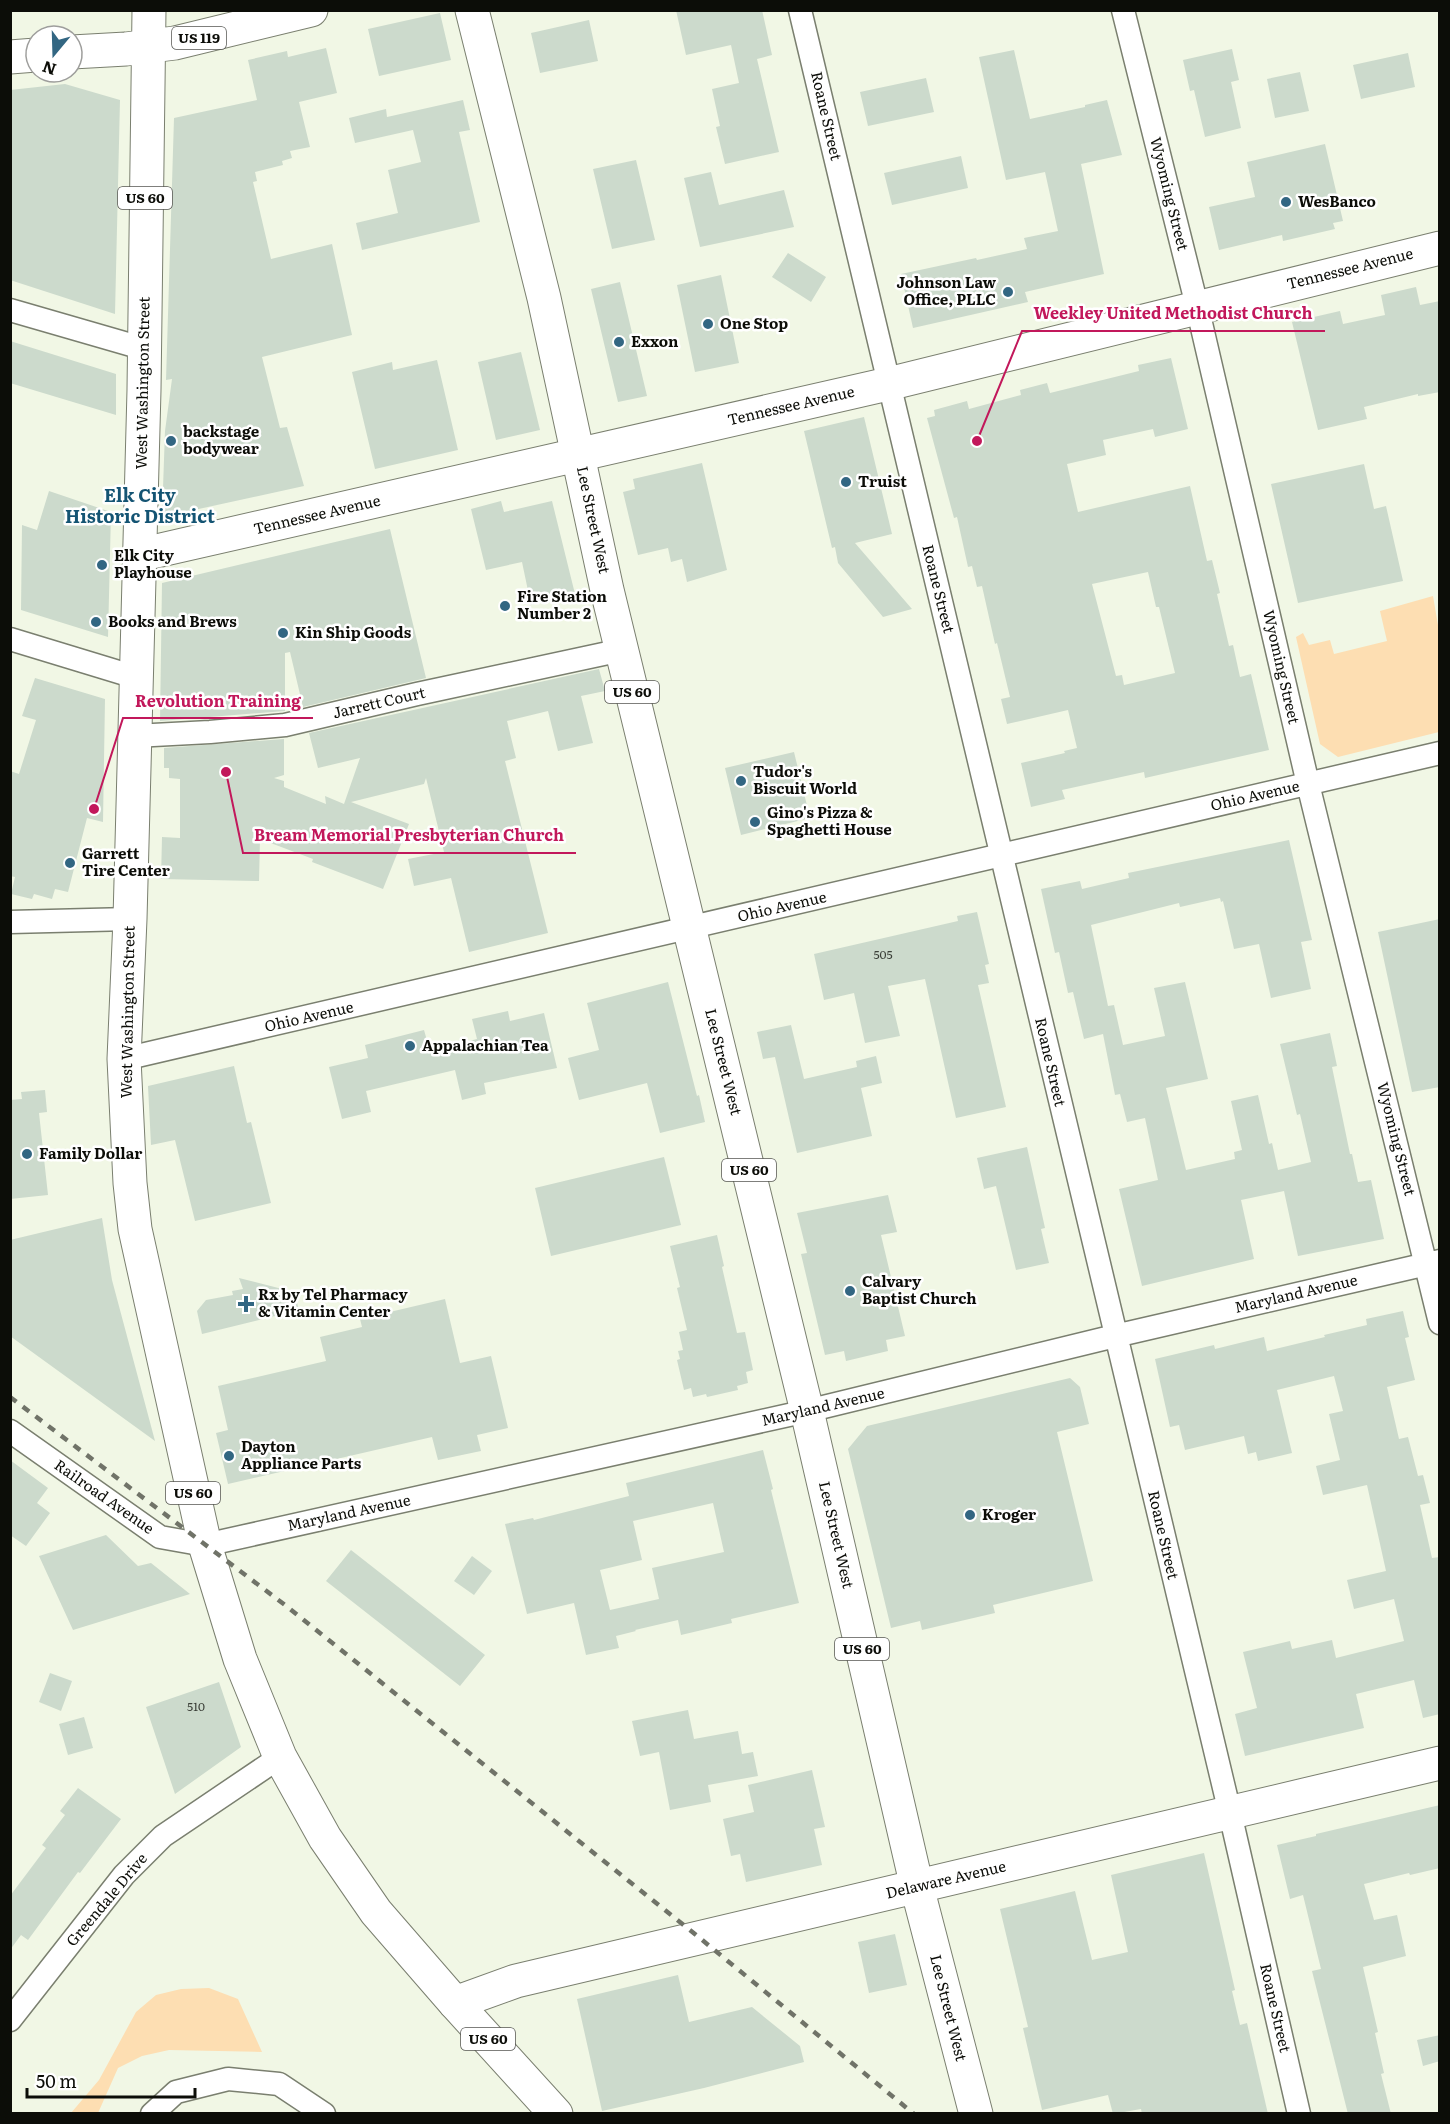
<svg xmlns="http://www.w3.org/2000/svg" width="1450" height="2124" viewBox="0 0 1450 2124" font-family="Literata,serif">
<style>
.green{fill:#fddeb2}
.building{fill:#ccdacc;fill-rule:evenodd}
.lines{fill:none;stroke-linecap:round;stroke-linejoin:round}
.street-casing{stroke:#7a7f6f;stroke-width:25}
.secondary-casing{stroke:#7a7f6f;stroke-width:35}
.primary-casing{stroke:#7a7f6f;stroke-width:35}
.street{stroke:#fff;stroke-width:22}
.secondary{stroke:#fff;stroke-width:33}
.primary{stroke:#fff;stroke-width:33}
.rail{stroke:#707368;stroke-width:4.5;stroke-dasharray:8 8;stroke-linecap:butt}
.poi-dot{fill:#326682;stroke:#fff;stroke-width:2}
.labels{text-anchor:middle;stroke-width:5;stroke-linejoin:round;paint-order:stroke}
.number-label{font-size:12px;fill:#3c4039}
.shield{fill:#fff;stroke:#555652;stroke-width:1.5}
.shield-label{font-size:14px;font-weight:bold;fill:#0c0d08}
.street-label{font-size:15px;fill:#0c0d08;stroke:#fff}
.poi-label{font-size:15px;font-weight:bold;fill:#0c0d08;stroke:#fff;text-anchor:start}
.quarter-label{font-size:18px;font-weight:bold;fill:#145473;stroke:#fff}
.leader{fill:none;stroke:#c2185b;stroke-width:2}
.callout-dot{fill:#c2185b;stroke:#fff;stroke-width:2}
.callout-label{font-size:16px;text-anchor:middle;font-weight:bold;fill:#c2185b;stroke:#fff;stroke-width:5;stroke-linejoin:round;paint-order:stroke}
</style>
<rect width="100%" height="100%" fill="#f1f7e5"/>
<path class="green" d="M 1433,596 L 1439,631 L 1439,732 L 1338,757 L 1320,744 L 1296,637 L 1303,633 L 1309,645 L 1330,640 L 1334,654 L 1387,641 L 1380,611 Z
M 209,1988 L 238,1999 L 262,2052 L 169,2050 L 142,2056 L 118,2068 L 98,2113 L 71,2113 L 99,2080 L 136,2012 L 156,1995 L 181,1989 Z"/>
<path class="building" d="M 676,10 L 762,10 L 772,55 L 757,59 L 779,152 L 725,164 L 716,127 L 720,126 L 712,89 L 739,83 L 731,45 L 686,55 Z
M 440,13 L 451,60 L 379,76 L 368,29 Z
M 589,20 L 598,61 L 540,73 L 531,33 Z
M 326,48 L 337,93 L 299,102 L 310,147 L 290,151 L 292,158 L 282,161 L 283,165 L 255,172 L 257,181 L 253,182 L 271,259 L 332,244 L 352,335 L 262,357 L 280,428 L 287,427 L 304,486 L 162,517 L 165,431 L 172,379 L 166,380 L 174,118 L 257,100 L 248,60 L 287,51 L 288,57 Z
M 1232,49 L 1239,80 L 1231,82 L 1241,128 L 1205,137 L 1194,90 L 1190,91 L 1183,60 Z
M 1014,50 L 1030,119 L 1085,107 L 1085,105 L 1107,100 L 1122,155 L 1081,164 L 1104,274 L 1025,292 L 1028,302 L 913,328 L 901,274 L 976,258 L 977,260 L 1027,249 L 1024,238 L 1058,231 L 1045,172 L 1006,180 L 979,57 Z
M 1408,53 L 1415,87 L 1361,99 L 1353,65 Z
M 1300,72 L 1309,111 L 1275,118 L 1267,79 Z
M 926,78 L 934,112 L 868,126 L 860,92 Z
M 65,84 L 120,100 L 115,314 L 10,280 L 10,90 Z
M 463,100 L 470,130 L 459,132 L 480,222 L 362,250 L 356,223 L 398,213 L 388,170 L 421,162 L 413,130 L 355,143 L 349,118 L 386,109 L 387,117 Z
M 1325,144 L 1343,221 L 1333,223 L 1335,229 L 1283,241 L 1282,235 L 1219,250 L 1209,207 L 1255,197 L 1247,162 Z
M 961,156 L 968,188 L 892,205 L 884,173 Z
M 636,160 L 655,240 L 612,249 L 593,169 Z
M 711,172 L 719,205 L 784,190 L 794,227 L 700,247 L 684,178 Z
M 788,253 L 826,277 L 811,302 L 772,277 Z
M 721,275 L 739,363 L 695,372 L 677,285 Z
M 620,282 L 647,396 L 618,402 L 591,289 Z
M 1416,287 L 1420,305 L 1440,301 L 1440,392 L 1418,396 L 1418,394 L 1364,407 L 1367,419 L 1318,430 L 1292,322 L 1340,311 L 1343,324 L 1385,315 L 1381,295 Z
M 10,341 L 116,374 L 116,415 L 10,383 Z
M 521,352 L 540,430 L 496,440 L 478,362 Z
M 1171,358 L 1188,429 L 1155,437 L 1153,429 L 1103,440 L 1106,455 L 1067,464 L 1078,512 L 1190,486 L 1207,561 L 1212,560 L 1220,593 L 1217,594 L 1229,646 L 1233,645 L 1240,677 L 1251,674 L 1269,750 L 1145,778 L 1144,772 L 1062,790 L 1065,799 L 1031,807 L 1021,763 L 1065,753 L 1064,751 L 1077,748 L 1068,710 L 1007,724 L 1001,699 L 1010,697 L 997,643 L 995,644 L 982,586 L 977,587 L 972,566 L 968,567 L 957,517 L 954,518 L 927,418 L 935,416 L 934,410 L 967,401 L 969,409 L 1021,395 L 1020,390 L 1047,383 L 1050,393 L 1139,371 L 1138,365 ZM 1148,572 L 1156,607 L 1159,607 L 1175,673 L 1124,685 L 1122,675 L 1116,676 L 1092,584 Z
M 437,360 L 458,450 L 375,469 L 352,372 L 392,362 L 393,370 Z
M 864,417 L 892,534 L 855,543 L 912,609 L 883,617 L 838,563 L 835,547 L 832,548 L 804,431 Z
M 702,463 L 727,570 L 687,582 L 682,559 L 671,562 L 668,548 L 638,555 L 623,492 L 635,489 L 633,479 Z
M 1364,464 L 1374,509 L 1386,506 L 1403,581 L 1298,603 L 1271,484 Z
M 49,491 L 111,512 L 108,637 L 21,610 L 22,525 L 37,530 Z
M 501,501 L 504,512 L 552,501 L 575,594 L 531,605 L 522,562 L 486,570 L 471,509 Z
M 390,529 L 426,678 L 303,707 L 290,652 L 285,653 L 285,711 L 160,721 L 162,583 Z
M 599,669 L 605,691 L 581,696 L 593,743 L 558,751 L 548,711 L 507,721 L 516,758 L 505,761 L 548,933 L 469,952 L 451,878 L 414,886 L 408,859 L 444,852 L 426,778 L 424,784 L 351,802 L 409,824 L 383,889 L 312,862 L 313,859 L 260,839 L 259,881 L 161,879 L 162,837 L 180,838 L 180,779 L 169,778 L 169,768 L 164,768 L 164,748 L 284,739 L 284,775 L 274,778 L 284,781 L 284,787 L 326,804 L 325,796 L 344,804 L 360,758 L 318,768 L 309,733 Z
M 35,678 L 105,699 L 103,822 L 87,818 L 68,892 L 55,889 L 52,899 L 34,894 L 32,899 L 11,894 L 15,877 L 10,876 L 10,771 L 19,774 L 36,720 L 22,716 Z
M 794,752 L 810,818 L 741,835 L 725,768 Z
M 1289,840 L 1312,940 L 1301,942 L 1311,989 L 1271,998 L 1259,944 L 1234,949 L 1223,901 L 1221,902 L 1220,898 L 1180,907 L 1179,903 L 1091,925 L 1108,1006 L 1114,1005 L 1123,1045 L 1165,1036 L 1154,988 L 1185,982 L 1208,1079 L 1166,1088 L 1186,1170 L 1235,1159 L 1234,1152 L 1242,1150 L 1231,1101 L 1258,1095 L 1269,1144 L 1272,1143 L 1278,1170 L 1311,1162 L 1300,1114 L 1297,1115 L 1280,1044 L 1330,1033 L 1337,1066 L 1332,1067 L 1350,1154 L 1352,1154 L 1358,1182 L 1371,1180 L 1384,1239 L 1298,1256 L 1284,1191 L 1241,1200 L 1254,1259 L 1142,1286 L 1119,1189 L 1158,1180 L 1145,1118 L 1127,1122 L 1120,1094 L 1115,1095 L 1103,1034 L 1084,1039 L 1073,992 L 1068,993 L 1059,952 L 1055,953 L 1041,889 L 1080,881 L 1082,889 L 1129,878 L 1128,873 Z
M 977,912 L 989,964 L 985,965 L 989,983 L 978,985 L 1006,1107 L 956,1118 L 925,979 L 888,986 L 900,1036 L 865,1043 L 854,993 L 824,1000 L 814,954 L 958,921 L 957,916 Z
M 1440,919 L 1440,1087 L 1412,1092 L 1378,932 Z
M 668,982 L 697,1096 L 699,1095 L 705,1122 L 660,1133 L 647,1083 L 579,1100 L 568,1058 L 599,1050 L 587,1003 Z
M 508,1011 L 510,1021 L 544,1013 L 557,1068 L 484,1083 L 486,1094 L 462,1100 L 455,1070 L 366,1091 L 371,1112 L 342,1119 L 329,1067 L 368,1058 L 365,1045 L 424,1030 L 430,1051 L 477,1039 L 472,1019 Z
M 791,1025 L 804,1079 L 857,1067 L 856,1061 L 876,1056 L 882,1083 L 861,1088 L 872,1136 L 797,1153 L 775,1057 L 763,1059 L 757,1032 Z
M 234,1066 L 247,1123 L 251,1122 L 271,1203 L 195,1221 L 175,1140 L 151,1145 L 148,1086 Z
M 45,1090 L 47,1112 L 39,1113 L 48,1195 L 10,1199 L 10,1100 L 22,1099 L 21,1092 Z
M 1027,1147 L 1045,1228 L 1041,1229 L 1049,1263 L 1016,1270 L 996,1186 L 984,1189 L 977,1158 Z
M 664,1157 L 681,1225 L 551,1256 L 535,1188 Z
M 888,1195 L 897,1232 L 881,1235 L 905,1336 L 886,1340 L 888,1351 L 846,1361 L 844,1351 L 825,1355 L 801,1254 L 807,1253 L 797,1213 Z
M 102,1218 L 112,1280 L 155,1441 L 10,1336 L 10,1240 Z
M 717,1235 L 724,1266 L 722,1267 L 737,1333 L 745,1332 L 753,1370 L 746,1372 L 748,1383 L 737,1386 L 738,1390 L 707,1397 L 706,1394 L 693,1397 L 691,1388 L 684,1390 L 677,1360 L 680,1359 L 678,1351 L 683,1350 L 679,1332 L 687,1330 L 677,1288 L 680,1287 L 670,1246 Z
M 239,1278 L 294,1292 L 299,1310 L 202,1334 L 197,1311 L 206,1300 L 233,1295 L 232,1291 L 243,1289 Z
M 445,1299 L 460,1363 L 491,1356 L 508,1428 L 477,1435 L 481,1451 L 438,1460 L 432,1437 L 228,1484 L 216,1433 L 228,1430 L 218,1386 L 326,1361 L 320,1337 L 362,1327 L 360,1319 Z
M 1403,1311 L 1409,1337 L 1405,1338 L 1415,1380 L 1387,1387 L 1399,1439 L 1408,1437 L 1418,1476 L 1423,1475 L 1430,1503 L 1420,1505 L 1432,1558 L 1440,1557 L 1440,1714 L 1423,1718 L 1414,1680 L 1356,1694 L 1364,1728 L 1245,1756 L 1235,1714 L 1257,1708 L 1243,1652 L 1290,1641 L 1292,1649 L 1332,1640 L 1336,1658 L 1404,1641 L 1394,1599 L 1354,1609 L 1347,1580 L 1386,1571 L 1367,1485 L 1323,1495 L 1316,1466 L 1340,1460 L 1329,1414 L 1343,1411 L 1334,1376 L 1277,1390 L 1292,1453 L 1258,1461 L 1256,1452 L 1248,1454 L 1244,1436 L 1185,1450 L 1179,1425 L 1170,1427 L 1155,1359 L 1214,1345 L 1215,1349 L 1264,1337 L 1267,1351 L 1325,1337 L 1324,1335 L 1367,1325 L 1366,1319 Z
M 1070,1378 L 1080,1387 L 1089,1424 L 1057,1432 L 1093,1581 L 993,1605 L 995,1613 L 922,1630 L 920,1621 L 891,1628 L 848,1449 L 867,1426 Z
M 763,1450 L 773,1489 L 771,1490 L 799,1603 L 731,1619 L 732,1623 L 681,1635 L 678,1620 L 635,1630 L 636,1631 L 616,1636 L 619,1648 L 586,1655 L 574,1603 L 527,1614 L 505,1524 L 533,1518 L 534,1520 L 629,1496 L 626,1483 ZM 713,1503 L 724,1552 L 652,1568 L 659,1599 L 610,1610 L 600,1570 L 642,1560 L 633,1521 Z
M 10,1460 L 48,1488 L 37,1503 L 50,1513 L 26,1546 L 10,1535 Z
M 106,1535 L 138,1566 L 151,1563 L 190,1594 L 73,1630 L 39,1556 Z
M 351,1550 L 485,1655 L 460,1686 L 326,1581 Z
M 472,1556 L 492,1571 L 474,1595 L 454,1581 Z
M 50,1673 L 72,1681 L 61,1711 L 39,1702 Z
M 219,1682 L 241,1747 L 175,1794 L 146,1707 Z
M 688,1710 L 694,1739 L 738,1731 L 742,1754 L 753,1752 L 758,1776 L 708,1785 L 711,1802 L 670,1810 L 659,1752 L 640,1756 L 632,1721 Z
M 84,1717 L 93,1748 L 68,1755 L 59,1724 Z
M 812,1770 L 825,1827 L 814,1829 L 822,1865 L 746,1882 L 740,1854 L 731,1856 L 723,1819 L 754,1812 L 748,1785 Z
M 78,1788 L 121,1819 L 80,1873 L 78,1872 L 28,1940 L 21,1935 L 10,1950 L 10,1896 L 46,1848 L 42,1845 L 65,1815 L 60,1811 Z
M 1440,1805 L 1440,1868 L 1410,1875 L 1409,1873 L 1364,1884 L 1374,1920 L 1397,1915 L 1406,1956 L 1363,1967 L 1378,2032 L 1375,2033 L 1384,2073 L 1381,2074 L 1391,2114 L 1348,2114 L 1312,1971 L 1321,1969 L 1303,1895 L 1290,1899 L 1277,1845 L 1316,1836 L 1316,1834 Z
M 1204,1853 L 1235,1990 L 1232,1991 L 1240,2025 L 1247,2023 L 1268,2114 L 1142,2114 L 1141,2109 L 1113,2114 L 1108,2095 L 1042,2110 L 1023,2028 L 1028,2027 L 1000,1909 L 1075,1891 L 1092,1960 L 1128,1952 L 1111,1875 Z
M 895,1934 L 907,1985 L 869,1993 L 858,1942 Z
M 678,1975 L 689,2022 L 752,2007 L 800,2046 L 804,2062 L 704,2088 L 602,2111 L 577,1999 Z
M 1440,2035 L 1440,2061 L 1423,2066 L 1417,2040 Z"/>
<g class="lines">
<defs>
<path id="street" d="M 800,10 L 1230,1813 L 1299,2114
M 1123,10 L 1197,306 L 1308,784 L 1440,1323
M 10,310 L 145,349
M 10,639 L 135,677
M 134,736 L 210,732 L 285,725 L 417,694 L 622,650
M 10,922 L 130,919
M 124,1059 L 1440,753
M 10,1431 L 160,1537 L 205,1545 L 807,1411 L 1115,1336 L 1440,1261
M 10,2020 L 124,1875 L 163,1836 L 280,1757
M 152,2114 L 176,2092 L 228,2079 L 279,2084 L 324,2114"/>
<path id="secondary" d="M 139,555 L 888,384 L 1440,248
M 455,2003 L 516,1981 L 1440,1763"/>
<path id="primary" d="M 149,10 L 144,390 L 130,919 L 124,1059 L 130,1183 L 135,1229 L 205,1545 L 240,1659 L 280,1757 L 325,1838 L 376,1912 L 455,2003 L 556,2114
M 472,10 L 544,298 L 607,590 L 807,1411 L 917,1887 L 976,2114
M 72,52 L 126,49 L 175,43 L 311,10
M 10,57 L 36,55"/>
</defs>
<use href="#street" class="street-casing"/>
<use href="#secondary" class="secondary-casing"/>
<use href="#primary" class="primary-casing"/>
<use href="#street" class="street"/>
<use href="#secondary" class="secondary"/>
<use href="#primary" class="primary"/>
<path class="rail" d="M 10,1397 L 285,1605 L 701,1939 L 914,2114"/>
</g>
<g class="poi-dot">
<circle cx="1286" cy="202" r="6"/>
<circle cx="1008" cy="292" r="6"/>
<circle cx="708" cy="324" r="6"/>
<circle cx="619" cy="342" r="6"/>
<circle cx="171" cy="441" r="6"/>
<circle cx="846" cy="482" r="6"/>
<circle cx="102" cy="565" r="6"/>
<circle cx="505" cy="606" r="6"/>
<circle cx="96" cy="622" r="6"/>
<circle cx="283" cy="633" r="6"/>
<circle cx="741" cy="781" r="6"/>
<circle cx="755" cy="822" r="6"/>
<circle cx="70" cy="863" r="6"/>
<circle cx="410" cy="1046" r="6"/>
<circle cx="27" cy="1154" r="6"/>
<circle cx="850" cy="1291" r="6"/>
<path d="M243 1295h6v6h6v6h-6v6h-6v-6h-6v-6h6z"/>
<circle cx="229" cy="1456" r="6"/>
<circle cx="970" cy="1515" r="6"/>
</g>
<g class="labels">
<g class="number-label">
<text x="883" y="959">505</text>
<text x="196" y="1711">510</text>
</g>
<g class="shield">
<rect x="172" y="27" width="54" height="22" rx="4.5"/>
<rect x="118" y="187" width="54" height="22" rx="4.5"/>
<rect x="605" y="681" width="54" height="22" rx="4.5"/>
<rect x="722" y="1159" width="54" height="22" rx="4.5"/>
<rect x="166" y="1482" width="54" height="22" rx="4.5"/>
<rect x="835" y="1638" width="54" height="22" rx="4.5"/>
<rect x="461" y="2028" width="54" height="22" rx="4.5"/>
</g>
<g class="shield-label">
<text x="199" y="43">US 119</text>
<text x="145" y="203">US 60</text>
<text x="632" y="697">US 60</text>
<text x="749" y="1175">US 60</text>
<text x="193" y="1498">US 60</text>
<text x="862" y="1654">US 60</text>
<text x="488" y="2044">US 60</text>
</g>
<g class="street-label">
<text transform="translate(826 116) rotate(77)" y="5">Roane Street</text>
<text transform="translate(1169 194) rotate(76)" y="5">Wyoming Street</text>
<text transform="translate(1350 269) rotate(-14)" y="5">Tennessee Avenue</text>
<text transform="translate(143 383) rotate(-89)" y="5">West Washington Street</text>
<text transform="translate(791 406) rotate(-13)" y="5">Tennessee Avenue</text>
<text transform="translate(317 515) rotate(-13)" y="5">Tennessee Avenue</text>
<text transform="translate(593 520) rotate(78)" y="5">Lee Street West</text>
<text transform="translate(938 589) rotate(76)" y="5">Roane Street</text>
<text transform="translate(1281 667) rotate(77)" y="5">Wyoming Street</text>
<text transform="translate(379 703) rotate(-13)" y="5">Jarrett Court</text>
<text transform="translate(1255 796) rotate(-13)" y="5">Ohio Avenue</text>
<text transform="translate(782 907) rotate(-13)" y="5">Ohio Avenue</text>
<text transform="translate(128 1012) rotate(-89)" y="5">West Washington Street</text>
<text transform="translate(309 1017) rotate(-13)" y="5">Ohio Avenue</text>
<text transform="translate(723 1062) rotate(76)" y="5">Lee Street West</text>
<text transform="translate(1050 1062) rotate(77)" y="5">Roane Street</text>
<text transform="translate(1396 1139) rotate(76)" y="5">Wyoming Street</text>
<text transform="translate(1296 1294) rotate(-13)" y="5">Maryland Avenue</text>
<text transform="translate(823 1407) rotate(-13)" y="5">Maryland Avenue</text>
<text transform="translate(104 1497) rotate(35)" y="5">Railroad Avenue</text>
<text transform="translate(349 1513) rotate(-12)" y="5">Maryland Avenue</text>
<text transform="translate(836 1535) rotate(77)" y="5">Lee Street West</text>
<text transform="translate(1163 1535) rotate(77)" y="5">Roane Street</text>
<text transform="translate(946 1880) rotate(-13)" y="5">Delaware Avenue</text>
<text transform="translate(107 1900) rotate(-50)" y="5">Greendale Drive</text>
<text transform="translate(948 2008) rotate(76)" y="5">Lee Street West</text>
<text transform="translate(1275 2008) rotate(77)" y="5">Roane Street</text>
</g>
<g class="poi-label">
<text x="1298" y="207">WesBanco</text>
<text x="996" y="288" text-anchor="end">Johnson Law<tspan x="996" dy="17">Office, PLLC</tspan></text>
<text x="720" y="329">One Stop</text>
<text x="631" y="347">Exxon</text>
<text x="183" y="437">backstage<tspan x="183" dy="17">bodywear</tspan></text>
<text x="858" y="487">Truist</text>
<text x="114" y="561">Elk City<tspan x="114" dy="17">Playhouse</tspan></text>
<text x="517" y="602">Fire Station<tspan x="517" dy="17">Number 2</tspan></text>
<text x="108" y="627">Books and Brews</text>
<text x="295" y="638">Kin Ship Goods</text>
<text x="753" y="777">Tudor's<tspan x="753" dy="17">Biscuit World</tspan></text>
<text x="767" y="818">Gino's Pizza &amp;<tspan x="767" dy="17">Spaghetti House</tspan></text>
<text x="82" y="859">Garrett<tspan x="82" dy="17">Tire Center</tspan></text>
<text x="422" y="1051">Appalachian Tea</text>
<text x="39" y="1159">Family Dollar</text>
<text x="862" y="1287">Calvary<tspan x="862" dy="17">Baptist Church</tspan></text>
<text x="258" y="1300">Rx by Tel Pharmacy<tspan x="258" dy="17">&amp; Vitamin Center</tspan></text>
<text x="241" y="1452">Dayton<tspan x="241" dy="17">Appliance Parts</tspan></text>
<text x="982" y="1520">Kroger</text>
</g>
<g class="quarter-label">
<text x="140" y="502">Elk City<tspan x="140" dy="21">Historic District</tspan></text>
</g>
</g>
<path class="leader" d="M977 441L1022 331H1325M94 809L123 718H313M226 772L243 853H576"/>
<g class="callout-dot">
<circle cx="977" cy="441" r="6"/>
<circle cx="94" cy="809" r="6"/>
<circle cx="226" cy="772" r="6"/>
</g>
<g class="callout-label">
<text x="1173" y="319">Weekley United Methodist Church</text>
<text x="218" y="707">Revolution Training</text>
<text x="409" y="841">Bream Memorial Presbyterian Church</text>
</g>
<rect width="1450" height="2124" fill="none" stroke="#0c0d08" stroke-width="24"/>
<g transform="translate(54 54) rotate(199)"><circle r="28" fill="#ffffff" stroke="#9e9e9c" stroke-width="1.5"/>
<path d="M0-4.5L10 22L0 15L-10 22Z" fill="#326682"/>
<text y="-9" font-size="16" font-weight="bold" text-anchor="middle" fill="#0c0d08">N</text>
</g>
<path d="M27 2088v9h168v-9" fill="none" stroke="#0c0d08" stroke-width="3"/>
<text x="36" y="2088" font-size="18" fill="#0c0d08" stroke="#ffffff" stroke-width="4.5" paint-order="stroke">50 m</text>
</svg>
